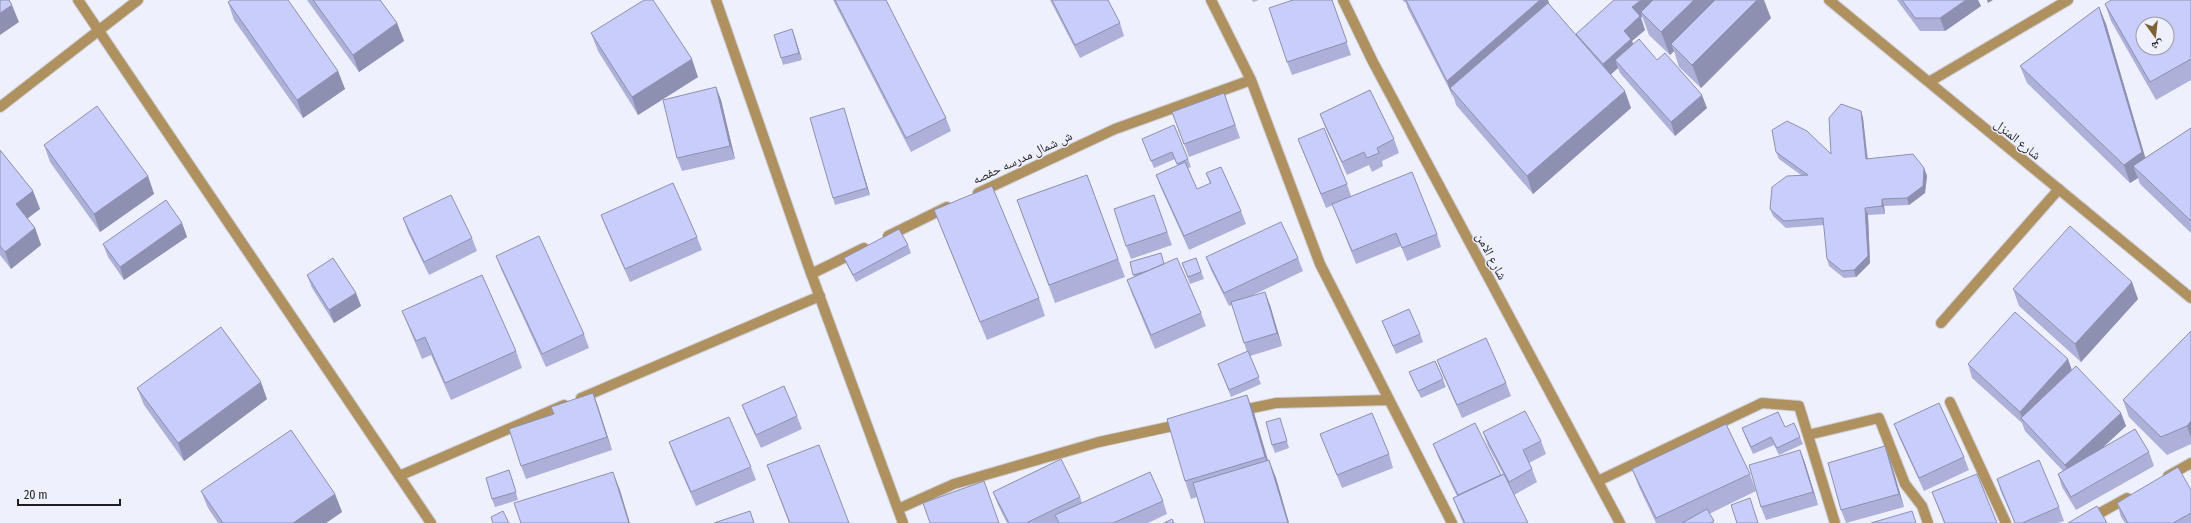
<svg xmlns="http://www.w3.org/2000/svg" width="2191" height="523" viewBox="0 0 2191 523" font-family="'Fira Sans Condensed','Noto Naskh Arabic',sans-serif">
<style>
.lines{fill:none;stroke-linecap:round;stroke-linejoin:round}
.service-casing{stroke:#cdceda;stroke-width:12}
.minor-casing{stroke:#cdceda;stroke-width:12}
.tertiary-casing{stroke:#cdceda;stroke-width:12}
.service{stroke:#af9160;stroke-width:10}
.minor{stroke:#af9160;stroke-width:10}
.tertiary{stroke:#af9160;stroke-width:10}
.wall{fill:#adb0d8}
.shaded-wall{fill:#8d90b0}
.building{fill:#c9cdfb;stroke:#8d90b0;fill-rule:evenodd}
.labels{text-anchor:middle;stroke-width:3;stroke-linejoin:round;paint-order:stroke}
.street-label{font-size:13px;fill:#1d1d22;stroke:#eff0fd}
</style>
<rect width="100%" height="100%" fill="#eff0fd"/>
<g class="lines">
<defs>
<path id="service" d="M 1941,323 L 2059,189
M 1950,402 L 2006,523"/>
<path id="minor" d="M 78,0 L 431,523
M 716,0 L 808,265 L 903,523
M 1211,0 L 1251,80 L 1320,264 L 1452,523
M 1343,0 L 1373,62 L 1620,523
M 0,107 L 138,0
M 978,193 L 1115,129 L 1251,80
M 888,236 L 947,207
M 811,274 L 864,248
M 581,398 L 820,296
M 1238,411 L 1276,403 L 1389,400
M 1808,435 L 1879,418 L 1905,484 L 1922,506 L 1928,523
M 399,476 L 564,405
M 2168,476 L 2191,463
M 1598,481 L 1762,403 L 1799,406 L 1835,523
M 898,509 L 954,484 L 1099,442 L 1182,424
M 2082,523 L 2127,498"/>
<path id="tertiary" d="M 1829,0 L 2191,298
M 1929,82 L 2068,0"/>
</defs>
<use href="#service" class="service-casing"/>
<use href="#minor" class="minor-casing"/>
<use href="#tertiary" class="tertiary-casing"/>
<use href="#service" class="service"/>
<use href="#minor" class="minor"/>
<use href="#tertiary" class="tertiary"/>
</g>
<path class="wall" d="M 307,0 L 380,0 L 397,23 L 404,41 L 359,72 Z
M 833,0 L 886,0 L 946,118 L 951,131 L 911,152 Z
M 1050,0 L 1108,0 L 1120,23 L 1124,36 L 1080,58 Z
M 1252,0 L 1259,0 L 1253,2 Z
M 1332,0 L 1351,55 L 1292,75 L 1287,62 Z
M 1402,0 L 1548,0 L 1549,4 L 1577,36 L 1576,34 L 1614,0 L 1771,18 L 1701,88 L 1679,67 L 1674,51 L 1670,55 L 1649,35 L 1642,16 L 1641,18 L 1645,30 L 1632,41 L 1633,44 L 1657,60 L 1707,108 L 1675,136 L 1620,73 L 1618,68 L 1611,74 L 1631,108 L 1533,194 L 1456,105 L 1454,98 L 1408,9 L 1406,3 Z
M 1897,0 L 1978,0 L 1981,6 L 1945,31 L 1920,31 Z
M 2191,0 L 2191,80 L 2156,100 L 2111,21 L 2105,4 Z
M 228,2 L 338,71 L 345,89 L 303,118 L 234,20 Z
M 2099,7 L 2106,24 L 2145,158 L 2191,128 L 2191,233 L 2140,184 L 2138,178 L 2130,183 L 2027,83 L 2020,66 Z
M 792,29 L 802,60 L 783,65 L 781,58 Z
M 591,33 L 698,77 L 638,115 L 598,51 Z
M 716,87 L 721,100 L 735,159 L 682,171 L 677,158 Z
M 1224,93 L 1240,138 L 1189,157 L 1172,112 Z
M 1861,111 L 1863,118 L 1868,159 L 1924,168 L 1927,176 L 1925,193 L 1909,205 L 1884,206 L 1885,214 L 1868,215 L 1870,263 L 1856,277 L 1844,278 L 1829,266 L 1827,259 L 1824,225 L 1786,228 L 1773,216 L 1770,209 L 1801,175 L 1779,159 L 1776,152 L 1831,154 Z
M 1320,114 L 1394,139 L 1399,153 L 1382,161 L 1383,166 L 1372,172 L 1369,165 L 1347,175 L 1325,127 Z
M 846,115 L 870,195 L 835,205 L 833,198 Z
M 1142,139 L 1188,159 L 1191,167 L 1188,168 L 1197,189 L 1210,184 L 1206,173 L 1241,211 L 1246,224 L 1189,250 L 1161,188 L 1156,175 L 1178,166 L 1175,159 L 1154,168 Z
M 1298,139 L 1347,184 L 1351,196 L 1437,234 L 1441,247 L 1407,261 L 1401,246 L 1356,264 L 1333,205 L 1326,208 Z
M 44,145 L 148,176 L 154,194 L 100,232 L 50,162 Z
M 0,150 L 33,191 L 40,209 L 27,218 L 35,228 L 41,245 L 11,269 L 0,255 Z
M 1087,175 L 1125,277 L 1055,303 L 1017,200 Z
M 1154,195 L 1172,245 L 1131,259 L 1126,246 Z
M 934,210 L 1039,298 L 1045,316 L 987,340 L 941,228 Z
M 601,215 L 697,237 L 702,250 L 630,282 L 606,228 Z
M 403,218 L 472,238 L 477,251 L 429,275 L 408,232 Z
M 182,223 L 187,237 L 124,280 L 108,257 L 103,244 Z
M 908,245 L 911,253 L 856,282 L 847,265 L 844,258 Z
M 496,256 L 584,334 L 589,348 L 546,367 L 501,269 Z
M 1206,257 L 1298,258 L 1303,271 L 1249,297 L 1270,305 L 1282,346 L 1250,356 L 1261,384 L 1231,397 L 1218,364 L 1247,352 L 1232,305 L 1229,306 L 1211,270 Z
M 1196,258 L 1204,279 L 1190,284 L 1182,263 Z
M 1130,262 L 1164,264 L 1201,313 L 1206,326 L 1155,349 L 1132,294 L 1127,280 L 1134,277 Z
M 307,275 L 356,293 L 361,306 L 334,323 L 312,288 Z
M 2013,289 L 2138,299 L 2081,362 L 2019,306 Z
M 402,311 L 516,351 L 522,368 L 451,400 L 431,355 L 422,359 L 409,328 Z
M 1382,321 L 1420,334 L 1423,342 L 1396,354 Z
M 2191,331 L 2191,444 L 2167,455 L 2129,417 L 2123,400 Z
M 1437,360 L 1506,383 L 1511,396 L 1462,418 L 1442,373 Z
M 1968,364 L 2072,370 L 2121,413 L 2126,426 L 2103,447 L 2149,452 L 2154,466 L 2076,510 L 2062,487 L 2058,474 L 2063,471 L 2025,431 L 2022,423 L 1972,378 Z
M 1409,372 L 1443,379 L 1446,387 L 1421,398 L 1412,379 Z
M 137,388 L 267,399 L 184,461 L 144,405 Z
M 593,393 L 612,450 L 526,479 L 521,466 L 554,414 Z
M 742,405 L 797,416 L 802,429 L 761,448 L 747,418 Z
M 1254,413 L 1268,460 L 1276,478 L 1289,523 L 1205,523 L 1197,497 L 1191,499 L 1185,481 Z
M 1894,424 L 1964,457 L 1969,470 L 1924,491 L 1899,437 Z
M 1282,425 L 1289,448 L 1275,453 L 1272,445 Z
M 1785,427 L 1800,437 L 1803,444 L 1779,455 L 1774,445 L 1753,454 L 1745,436 L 1742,428 Z
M 1483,432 L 1541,441 L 1546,454 L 1529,463 L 1532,469 L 1537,482 L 1514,495 L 1528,523 L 1463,523 L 1460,516 L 1453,498 L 1457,496 L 1438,457 L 1433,444 L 1501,475 L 1503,474 L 1488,446 Z
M 1320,434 L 1389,454 L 1393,468 L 1342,488 Z
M 669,442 L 751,467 L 756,480 L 696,506 L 674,456 Z
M 1885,446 L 1890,459 L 1904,507 L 1846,523 L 1841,510 Z
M 1800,450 L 1805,463 L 1818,505 L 1766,520 L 1761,507 Z
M 767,465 L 849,523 L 789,523 Z
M 1632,469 L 1750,474 L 1756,491 L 1709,514 L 1714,523 L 1656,523 L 1639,487 Z
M 512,478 L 518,500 L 495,507 L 492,499 Z
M 1997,479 L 2059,507 L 2064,521 L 2058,523 L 2015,523 L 2001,492 Z
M 2191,490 L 2191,523 L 2125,523 L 2121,517 L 2117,503 Z
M 201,491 L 335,494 L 342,512 L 326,523 L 218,523 L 208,508 Z
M 993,492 L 1080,497 L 1082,503 L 1163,501 L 1167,514 L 1148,523 L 1007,523 L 998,505 Z
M 1932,492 L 1997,523 L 1944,523 Z"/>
<path class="shaded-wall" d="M 1540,0 L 1548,0 L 1552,13 L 1450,88 L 1453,99 L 1447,81 Z
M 1641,0 L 1658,0 L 1641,12 L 1642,16 L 1641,18 L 1645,30 L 1632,41 L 1636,52 L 1615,60 L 1618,68 L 1608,77 L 1603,64 L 1624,31 L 1632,7 Z
M 1694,0 L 1726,0 L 1671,44 L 1674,51 L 1670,55 L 1661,32 Z
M 1757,0 L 1764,0 L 1771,18 L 1701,88 L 1692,65 Z
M 1966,0 L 1978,0 L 1981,6 L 1945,31 L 1940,18 Z
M 1987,0 L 1993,0 L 1988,3 Z
M 12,5 L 19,22 L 0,35 L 0,13 Z
M 2099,7 L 2106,24 L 2149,170 L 2133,166 L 2138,178 L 2130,183 L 2124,165 Z
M 397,23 L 404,41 L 359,72 L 353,55 Z
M 792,29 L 795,37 L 802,60 L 799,53 Z
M 692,59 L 698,77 L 638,115 L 632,97 Z
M 338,71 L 345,89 L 303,118 L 297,100 Z
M 716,87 L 721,100 L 735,159 L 730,146 Z
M 1625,91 L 1631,108 L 1533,194 L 1527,176 Z
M 1702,95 L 1707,108 L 1675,136 L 1671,122 Z
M 844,108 L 846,115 L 870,195 L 867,188 Z
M 1861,111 L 1863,118 L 1868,166 L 1866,159 Z
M 1924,168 L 1927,176 L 1925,193 L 1909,205 L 1907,198 Z
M 148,176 L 154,194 L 100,232 L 94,214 Z
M 33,191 L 40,209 L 23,222 L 16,204 Z
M 1882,199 L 1884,206 L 1885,214 L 1882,206 Z
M 1865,208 L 1868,215 L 1870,263 L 1856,277 L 1854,270 Z
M 182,223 L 187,237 L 124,280 L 120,267 Z
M 35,228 L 41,245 L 11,269 L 5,252 Z
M 2132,282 L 2138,299 L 2081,362 L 2075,344 Z
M 1265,292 L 1270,305 L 1282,346 L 1277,333 Z
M 356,293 L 361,306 L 334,323 L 329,310 Z
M 2068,359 L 2073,373 L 2023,421 L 2020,412 Z
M 261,382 L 267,399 L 184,461 L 178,443 Z
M 593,393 L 598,406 L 612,450 L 607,437 Z
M 1247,395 L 1254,413 L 1272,475 L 1265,457 Z
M 2121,413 L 2126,426 L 2070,478 L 2065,465 Z
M 2191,421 L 2191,438 L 2187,426 Z
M 1885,446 L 1890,459 L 1904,507 L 1899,494 Z
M 1800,450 L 1805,463 L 1818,505 L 1813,492 Z
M 1269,460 L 1276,478 L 1289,523 L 1288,523 Z
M 613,472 L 620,490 L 630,523 L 629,523 Z
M 335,494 L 342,512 L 326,523 L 293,523 Z"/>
<path class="building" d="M 0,0 L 9,0 L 12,5 L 0,13 Z
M 231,0 L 288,0 L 338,71 L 297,100 L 228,2 Z
M 313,0 L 380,0 L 397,23 L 353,55 Z
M 644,0 L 653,0 L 692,59 L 632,97 L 591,33 Z
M 835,0 L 886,0 L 946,118 L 906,138 Z
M 1052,0 L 1108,0 L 1120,23 L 1075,45 Z
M 1293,0 L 1332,0 L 1347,42 L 1287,62 L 1269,8 Z
M 1406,0 L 1540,0 L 1447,81 Z
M 1614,0 L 1641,0 L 1632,7 L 1640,16 L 1624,31 L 1631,39 L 1603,64 L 1576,34 Z
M 1653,0 L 1694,0 L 1661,32 L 1641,12 Z
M 1715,0 L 1757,0 L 1692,65 L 1671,44 Z
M 1902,0 L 1966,0 L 1940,18 L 1915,18 Z
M 2111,0 L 2191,0 L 2191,59 L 2150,82 L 2105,4 ZM 2143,24 L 2167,24 L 2167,48 L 2143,48 Z
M 1548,3 L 1625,91 L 1527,176 L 1450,88 Z
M 2099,7 L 2142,152 L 2124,165 L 2020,66 Z
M 792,29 L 799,53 L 781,58 L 774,35 Z
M 1639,39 L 1657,60 L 1665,53 L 1702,95 L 1671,122 L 1615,60 Z
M 716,87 L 730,146 L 677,158 L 663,100 Z
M 1370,90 L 1394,139 L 1377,148 L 1379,153 L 1367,158 L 1364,152 L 1342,162 L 1320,114 Z
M 1224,93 L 1235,125 L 1184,144 L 1172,112 Z
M 1841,104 L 1861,111 L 1866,159 L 1913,154 L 1924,168 L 1923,186 L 1907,198 L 1882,199 L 1882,206 L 1865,208 L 1868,256 L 1854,270 L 1842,271 L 1827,259 L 1823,218 L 1784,221 L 1770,209 L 1772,187 L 1787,176 L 1808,175 L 1776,152 L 1772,130 L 1787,121 L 1807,131 L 1831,154 L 1829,118 Z
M 97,106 L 148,176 L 94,214 L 44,145 Z
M 844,108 L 867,188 L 833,198 L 810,118 Z
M 1174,125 L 1188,159 L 1177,164 L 1172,152 L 1151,161 L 1142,139 Z
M 1324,128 L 1347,184 L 1321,194 L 1298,139 Z
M 2191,128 L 2191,220 L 2190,220 L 2133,166 Z
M 0,150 L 33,191 L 16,204 L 35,228 L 5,252 L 0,246 Z
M 1185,162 L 1197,189 L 1211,183 L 1206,173 L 1221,167 L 1241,211 L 1184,236 L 1156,175 Z
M 1412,172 L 1437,234 L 1402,248 L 1396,233 L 1352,251 L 1332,204 Z
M 1087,175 L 1118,259 L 1049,285 L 1017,200 Z
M 673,183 L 697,237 L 625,269 L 601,215 Z
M 992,186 L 1039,298 L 980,322 L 934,210 Z
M 451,195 L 472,238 L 424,262 L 403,218 Z
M 1154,195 L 1167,232 L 1126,246 L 1114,209 Z
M 166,200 L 182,223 L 120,267 L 103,244 Z
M 1281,222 L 1298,258 L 1224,293 L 1206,257 Z
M 2070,226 L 2132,282 L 2075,344 L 2013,289 Z
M 899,229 L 908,245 L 853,275 L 844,258 Z
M 539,236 L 584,334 L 542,354 L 496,256 Z
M 1161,253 L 1164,264 L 1147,271 L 1133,275 L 1130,262 Z
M 333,258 L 356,293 L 329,310 L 307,275 Z
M 1177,258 L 1201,313 L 1151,335 L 1127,280 Z
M 1196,258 L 1201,272 L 1188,277 L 1182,263 Z
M 482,275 L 516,351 L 445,383 L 425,337 L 416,341 L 402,311 Z
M 1265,292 L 1277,333 L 1244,343 L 1231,302 Z
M 1409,309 L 1420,334 L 1393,346 L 1382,321 Z
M 2015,312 L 2068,359 L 2020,412 L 1968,364 Z
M 221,327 L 261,382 L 178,443 L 137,388 Z
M 2191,331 L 2191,421 L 2187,426 L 2161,437 L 2123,400 Z
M 1486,338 L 1506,383 L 1457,405 L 1437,360 Z
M 1248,351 L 1259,377 L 1229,390 L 1218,364 Z
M 1435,361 L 1443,379 L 1418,391 L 1409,372 Z
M 2076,366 L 2121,413 L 2065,465 L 2021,418 Z
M 784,386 L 797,416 L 756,435 L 742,405 Z
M 593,393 L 607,437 L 521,466 L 509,429 L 554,414 L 551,407 Z
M 1247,395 L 1265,457 L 1185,481 L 1167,419 Z
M 1939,403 L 1964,457 L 1919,478 L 1894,424 Z
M 1525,411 L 1541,441 L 1523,450 L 1532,469 L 1509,482 L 1483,432 Z
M 1778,412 L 1785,427 L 1794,423 L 1800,437 L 1777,448 L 1771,437 L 1751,447 L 1742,428 Z
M 1372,413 L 1389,454 L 1337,475 L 1320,434 Z
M 729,417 L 751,467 L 691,492 L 669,442 Z
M 1280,418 L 1287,441 L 1272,445 L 1266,422 Z
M 1475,423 L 1501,475 L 1458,495 L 1433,444 Z
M 1726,424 L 1750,474 L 1656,518 L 1632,469 Z
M 2135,429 L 2149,452 L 2071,497 L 2058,474 Z
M 291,430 L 335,494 L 293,523 L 223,523 L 201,491 Z
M 819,445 L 849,523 L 790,523 L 767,465 Z
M 1885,446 L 1899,494 L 1841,510 L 1828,463 Z
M 1800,450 L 1813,492 L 1761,507 L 1749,465 Z
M 1061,459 L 1080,497 L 1026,523 L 1009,523 L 993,492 Z
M 1269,460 L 1288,523 L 1205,523 L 1193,483 Z
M 2039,460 L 2059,507 L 2022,523 L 2015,523 L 1997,479 Z
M 2178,467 L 2191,490 L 2191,513 L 2173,523 L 2128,523 L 2117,503 Z
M 509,470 L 516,492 L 492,499 L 486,478 Z
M 613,472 L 629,523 L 521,523 L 514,503 Z
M 1150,472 L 1163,501 L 1113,523 L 1059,523 L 1055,515 Z
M 1504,474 L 1528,523 L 1465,523 L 1453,498 Z
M 1977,474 L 1997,523 L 1945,523 L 1932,492 Z
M 984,481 L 999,523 L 930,523 L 923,503 Z
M 1750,498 L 1758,523 L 1737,523 L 1731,505 Z
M 2097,506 L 2107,523 L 2068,523 Z
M 1707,509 L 1714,521 L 1710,523 L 1682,523 Z
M 503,511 L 509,523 L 493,523 L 491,517 Z
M 750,511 L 754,523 L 714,523 Z
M 1912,511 L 1916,523 L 1871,523 Z
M 1172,519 L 1174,523 L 1164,523 Z"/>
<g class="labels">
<g class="street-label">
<text transform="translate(2018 139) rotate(39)" y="5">شارع المنزل</text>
<text transform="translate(1022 157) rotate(-25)" y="5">ش شمال مدرسه حفصه</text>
<text transform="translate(1492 256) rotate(62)" y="5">شارع الامن</text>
</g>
</g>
<g transform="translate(2155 36) rotate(165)"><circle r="19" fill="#eff0fd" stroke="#9b9ca5"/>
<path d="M0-3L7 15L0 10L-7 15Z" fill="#7d6234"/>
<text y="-6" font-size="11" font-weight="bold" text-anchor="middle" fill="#1d1d22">ش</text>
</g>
<path d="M18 499v6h102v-6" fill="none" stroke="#1d1d22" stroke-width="2"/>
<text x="24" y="499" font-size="12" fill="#1d1d22" stroke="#eff0fd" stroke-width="3" paint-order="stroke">20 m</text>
</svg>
